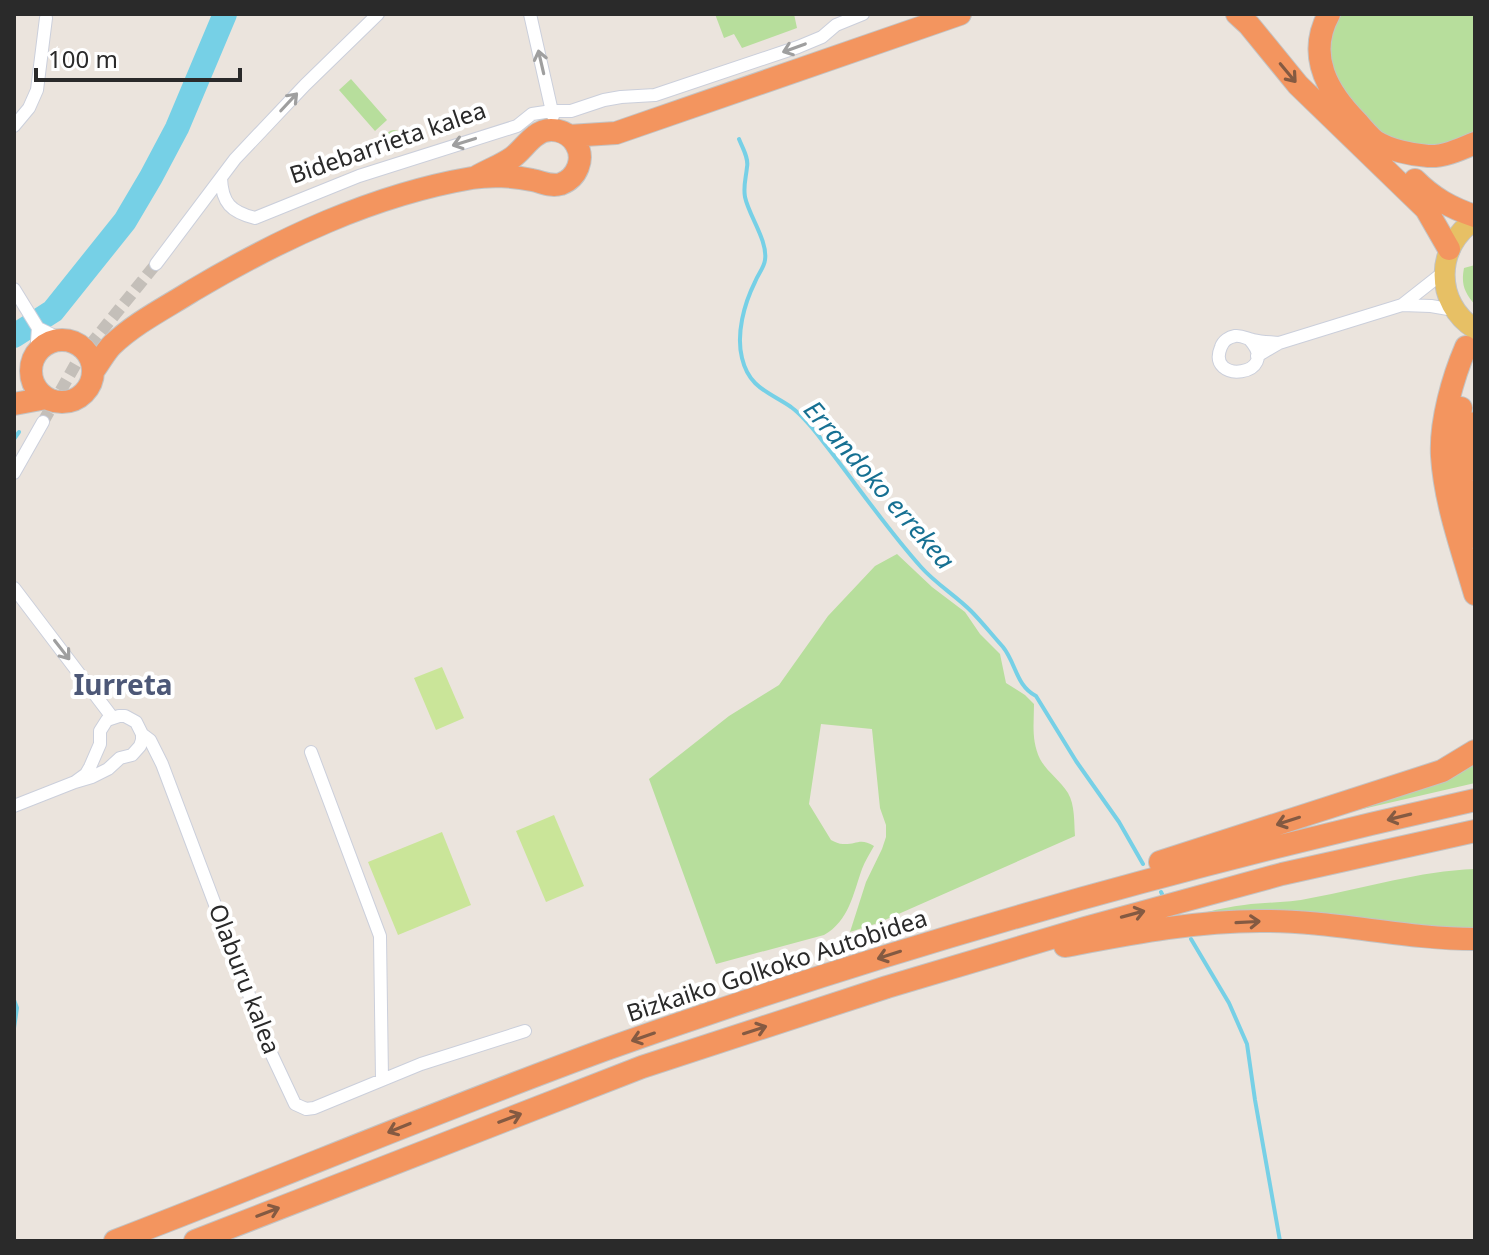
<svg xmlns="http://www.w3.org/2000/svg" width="1489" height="1255" viewBox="0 0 1489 1255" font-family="'Noto Sans',sans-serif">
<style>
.green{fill:#b7de9c}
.pitch{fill:#cae599}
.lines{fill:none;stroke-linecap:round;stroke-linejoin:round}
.stream{stroke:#76d0e6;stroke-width:4}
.river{stroke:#76d0e6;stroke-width:24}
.street-tunnel{stroke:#c4bfb9;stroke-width:12;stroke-dasharray:12 6;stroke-linecap:butt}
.street-casing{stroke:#cbcfdb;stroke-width:14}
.primary-casing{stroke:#c3c3c3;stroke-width:22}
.highway-casing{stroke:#c3c3c3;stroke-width:24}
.street{stroke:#fff;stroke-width:12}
.primary{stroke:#e7c065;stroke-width:20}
.highway{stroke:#f3955f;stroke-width:22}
.oneway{stroke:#9f9f9f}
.oneway2{stroke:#845a42}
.labels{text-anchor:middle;stroke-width:8;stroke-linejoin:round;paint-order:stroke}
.street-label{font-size:24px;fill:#2a2a2a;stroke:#fff}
.water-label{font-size:26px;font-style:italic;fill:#167092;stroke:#fff}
.quarter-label{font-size:28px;font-weight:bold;fill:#4d5877;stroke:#fff}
</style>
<rect width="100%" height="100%" fill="#ebe4dd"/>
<path class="green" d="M 715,14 L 794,14 L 797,28 L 742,48 L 734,34 L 724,38 Z
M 1342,14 L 1475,14 L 1475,135 L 1444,146 L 1418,147 L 1378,132 L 1336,85 L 1328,47 L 1334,28 Z
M 351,79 L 387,120 L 375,131 L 339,90 Z
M385 139a9 9 0 1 1 18 0a9 9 0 1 1-18 0Z
M 1475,265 L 1475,305 C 1464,292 1461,284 1464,268 Z
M 897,554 L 932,587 L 965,612 L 980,634 L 1000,654 L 1006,683 L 1025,695 L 1034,704 C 1034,723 1031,740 1040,759 C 1047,772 1060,780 1068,793 C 1075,805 1074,822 1075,836 L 878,923 L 850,932 L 866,882 L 882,849 L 886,837 L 886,825 L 880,808 L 872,729 L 821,724 L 809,804 L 831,840 C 835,842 839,844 843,844 C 856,845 860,837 874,846 C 870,853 865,861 862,869 C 853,894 849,921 824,935 L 716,964 L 649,779 L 729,716 L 779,685 L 828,616 L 875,566 Z
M 1475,764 L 1475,783 L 1302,823 L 1437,784 Z
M 1475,869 L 1475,929 L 1466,930 L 1325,917 L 1172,921 C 1195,915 1219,908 1244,905 C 1266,902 1289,903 1311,898 C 1366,888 1419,871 1475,869 Z"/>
<path class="pitch" d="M 442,667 L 464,718 L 436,730 L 414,678 Z
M 554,815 L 584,886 L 546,902 L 516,831 Z
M 442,832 L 471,905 L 398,935 L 368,862 Z"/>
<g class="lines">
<path class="stream" d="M 739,139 C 742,147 749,158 747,167 C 746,178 743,186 745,197 C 749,216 768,241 765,260 C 764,268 758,274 755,282 C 744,304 736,334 742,358 C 749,388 769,392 791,407 C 806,418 817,434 828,448 C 859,488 887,529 921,567 C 936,584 955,595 971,611 C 982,622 992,635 1003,647 C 1016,663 1016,686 1036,696 L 1076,761 L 1119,822 L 1143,864
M 14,439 L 19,432
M 1161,892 L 1162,894
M 1191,939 L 1229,1003 L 1247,1044 L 1255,1100 L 1280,1241
M 14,1000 L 17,1008 L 14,1028"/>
<path class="river" d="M 14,336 L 53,311 L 125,221 L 151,177 L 177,128 L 225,14"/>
<path class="street-tunnel" d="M 43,422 L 78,360 L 156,264"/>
<defs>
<path id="street" d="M 530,14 L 553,116
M 14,126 L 29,108 L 37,90 L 46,18
M 221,178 C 222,203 231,212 255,218 L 359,176 L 517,126 L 532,114 L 552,111 L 571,111 L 604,100 L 621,97 L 655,95 L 798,47 L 822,37 L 836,25 L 863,14
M 156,264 L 235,159 L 305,85 L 378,14
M 14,289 L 38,328 L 36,355
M 1402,305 L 1444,272
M 38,328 L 63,340
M 1250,340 C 1282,376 1205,385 1221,347 C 1223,341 1229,337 1235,336 C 1242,335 1247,339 1253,340 C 1262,342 1270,342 1279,343
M 1257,356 L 1279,343 L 1402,305 L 1431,306 L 1454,310
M 14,473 L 43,422
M 14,588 L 112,717
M 142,734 L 150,740 L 162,764 L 271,1053 L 295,1104 L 306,1109 L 314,1108 L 421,1064 L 525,1031
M 311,752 L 380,936 L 382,1079
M 14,806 L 75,782 L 92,777 L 108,769 L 120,758 L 132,755 L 140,746 L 142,740 L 142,734 L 136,722 L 125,716 L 119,716 L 107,720 L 100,731 L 100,744 L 90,767 L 86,774 L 75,782"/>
<path id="primary" d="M 1475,220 C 1435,246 1434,303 1475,329"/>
<path id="highway" d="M 1237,14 L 1249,25 L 1298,85 L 1426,209 L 1449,249
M 1329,14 C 1306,56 1328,93 1358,123 C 1363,129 1369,136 1375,141 C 1389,150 1412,155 1428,156 C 1444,157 1461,149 1475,143
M 569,136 L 616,133 L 960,14
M 1415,180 C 1433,198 1451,208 1475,216
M31 371a31 31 0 1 1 62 0a31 31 0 1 1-62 0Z
M 1466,347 C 1453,377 1440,422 1442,456 C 1445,503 1462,549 1475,594
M 94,370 C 100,362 105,352 112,345 C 135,323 165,308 192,291 C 278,240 372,195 472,178 C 490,175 514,176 532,180 C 543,182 550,187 561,184 C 577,178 585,159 576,144 C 568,130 548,125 535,136 C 527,142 521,151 513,157 C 502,165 488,170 476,177
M 14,404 L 46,398
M 1461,408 C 1453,454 1463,493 1475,537
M 1473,469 L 1472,454 L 1475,423
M 1160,862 L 1442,771 L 1475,751
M 1065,946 C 1129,934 1194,921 1260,921 C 1332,920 1403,939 1475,939
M 115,1241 C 279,1178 440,1110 604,1050 C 889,948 1180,866 1475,800
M 195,1241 L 642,1067 L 887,987 L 1085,928 L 1209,894 L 1282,874 L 1475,831"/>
</defs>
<use href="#street" class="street-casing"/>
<use href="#primary" class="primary-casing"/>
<use href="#highway" class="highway-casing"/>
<use href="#street" class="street"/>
<use href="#primary" class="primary"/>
<use href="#highway" class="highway"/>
</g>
<defs><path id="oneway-shaft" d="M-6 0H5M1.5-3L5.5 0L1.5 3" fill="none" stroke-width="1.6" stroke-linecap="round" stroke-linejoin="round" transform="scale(2)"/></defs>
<g class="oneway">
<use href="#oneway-shaft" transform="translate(794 48) rotate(160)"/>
<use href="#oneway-shaft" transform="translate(541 62) rotate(-103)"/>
<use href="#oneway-shaft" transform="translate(289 102) rotate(-47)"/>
<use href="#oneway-shaft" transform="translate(464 142) rotate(163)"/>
<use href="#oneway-shaft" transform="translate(62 650) rotate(52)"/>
</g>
<g class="oneway2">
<use href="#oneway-shaft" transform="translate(1288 73) rotate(50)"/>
<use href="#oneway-shaft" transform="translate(1399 817) rotate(166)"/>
<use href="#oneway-shaft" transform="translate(1288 821) rotate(162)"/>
<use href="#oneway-shaft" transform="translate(1133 914) rotate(-15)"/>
<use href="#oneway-shaft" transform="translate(1248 922) rotate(-3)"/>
<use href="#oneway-shaft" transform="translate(889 955) rotate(162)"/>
<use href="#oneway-shaft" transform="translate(755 1030) rotate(-18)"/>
<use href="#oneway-shaft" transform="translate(643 1037) rotate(161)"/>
<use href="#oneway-shaft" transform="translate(510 1118) rotate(-21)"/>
<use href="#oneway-shaft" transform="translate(399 1128) rotate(158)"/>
<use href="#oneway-shaft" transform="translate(268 1212) rotate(-21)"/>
</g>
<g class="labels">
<g class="street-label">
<text transform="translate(388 143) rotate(-19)" y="8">Bidebarrieta kalea</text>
<text transform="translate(777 966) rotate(-18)" y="8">Bizkaiko Golkoko Autobidea</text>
<text transform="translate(244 979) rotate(69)" y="8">Olaburu kalea</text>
</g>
<g class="water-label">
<text transform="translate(879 485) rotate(49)" y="9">Errandoko errekea</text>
</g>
<g class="quarter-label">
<text x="123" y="695">Iurreta</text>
</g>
</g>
<rect width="1489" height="1255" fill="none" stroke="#2a2a2a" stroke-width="32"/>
<path d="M36 68v12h204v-12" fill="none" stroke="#2a2a2a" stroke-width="4"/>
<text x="48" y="68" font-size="24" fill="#2a2a2a" stroke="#ffffff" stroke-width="6" paint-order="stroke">100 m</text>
</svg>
